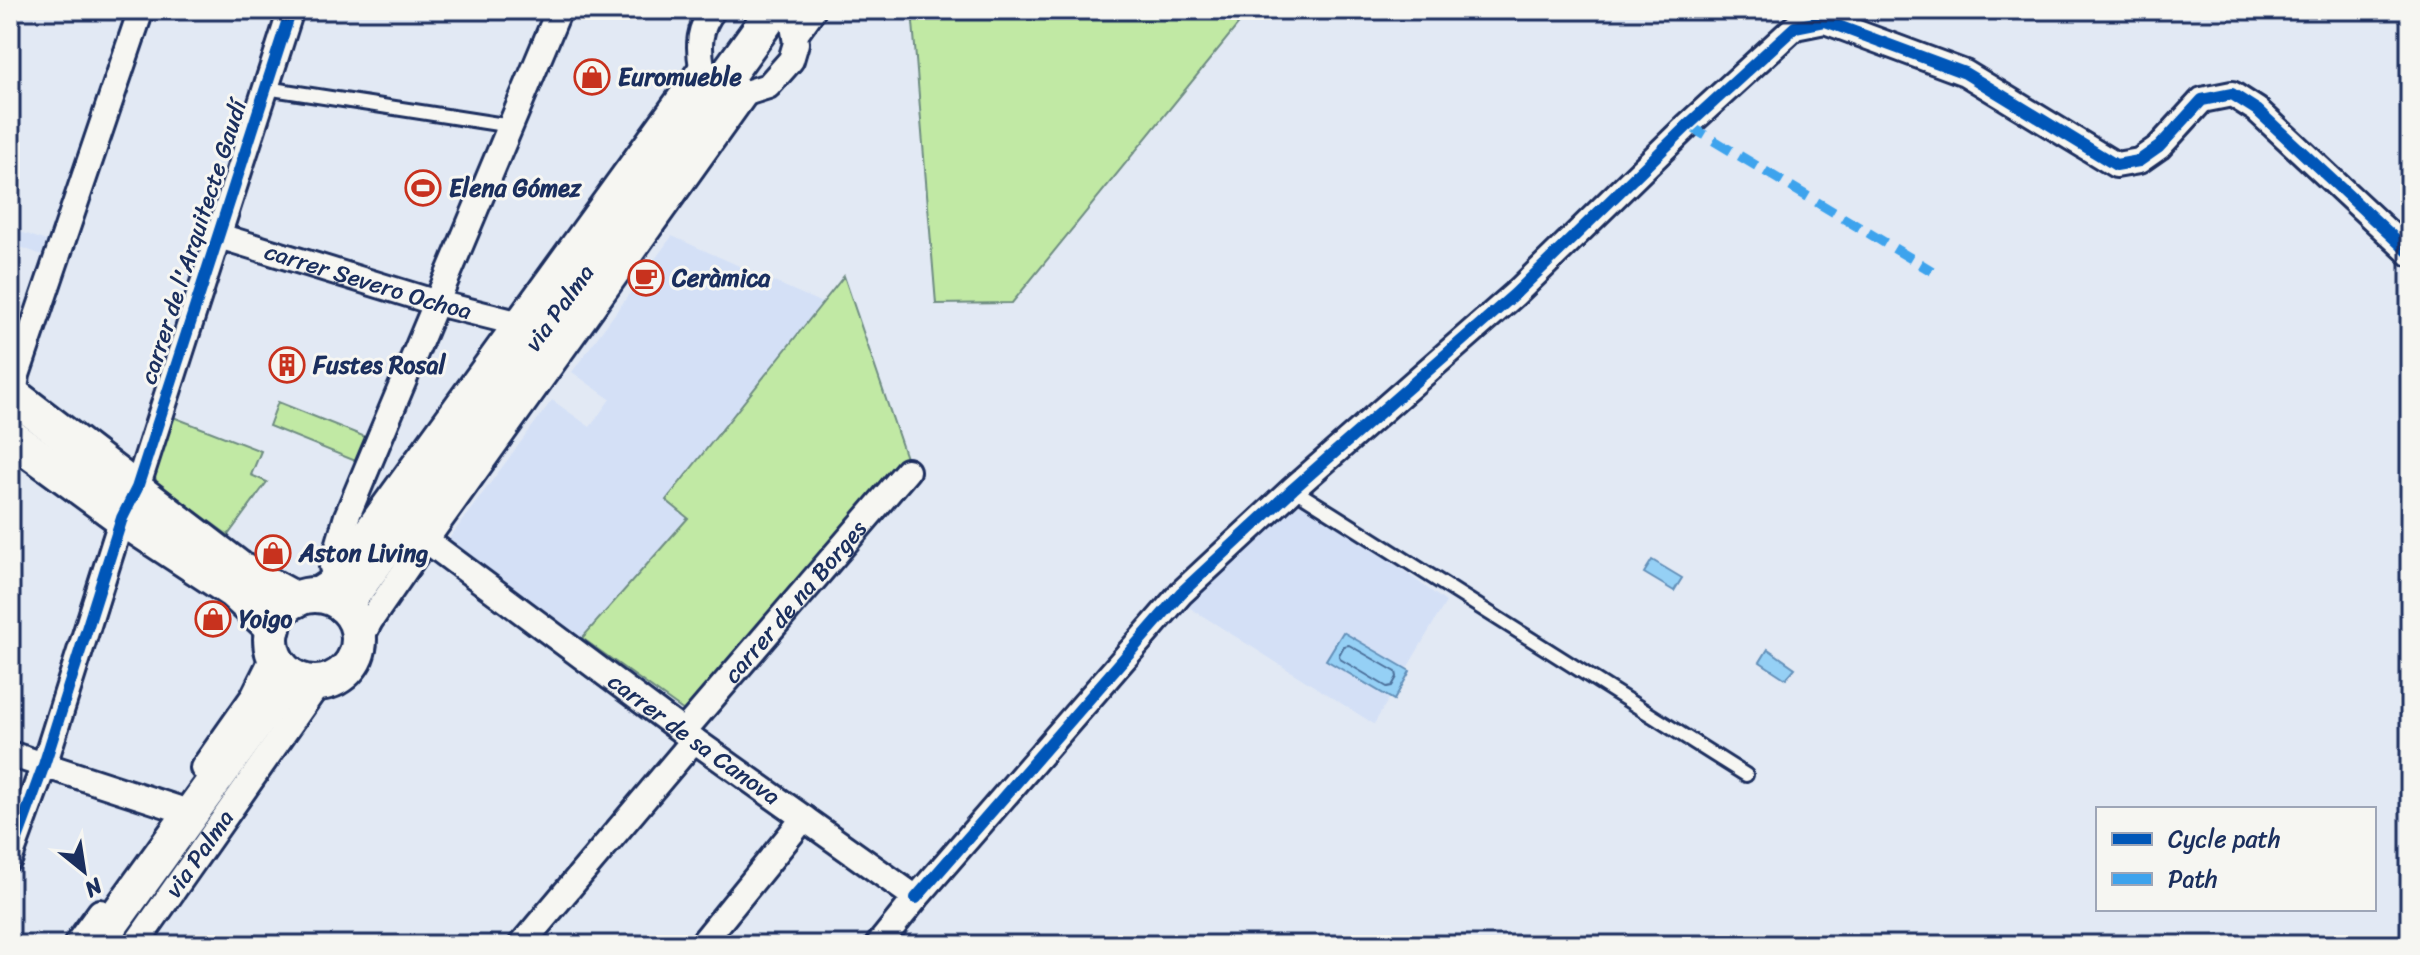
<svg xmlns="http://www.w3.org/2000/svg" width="2420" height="955" viewBox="0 0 2420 955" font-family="Sriracha,sans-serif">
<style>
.built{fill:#d4e0f6}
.green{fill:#c1e9a4;stroke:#6e8c81;stroke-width:2}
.water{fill:#95d0f5;stroke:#6490b9;stroke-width:2}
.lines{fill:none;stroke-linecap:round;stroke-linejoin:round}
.shore{stroke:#4c6f9a;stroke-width:2}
.lane-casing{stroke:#1b2f5e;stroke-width:18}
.street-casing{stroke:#1b2f5e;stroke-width:30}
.secondary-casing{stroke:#1b2f5e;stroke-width:40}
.lane{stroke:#f6f6f2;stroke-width:12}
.street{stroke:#f6f6f2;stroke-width:24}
.secondary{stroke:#f6f6f2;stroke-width:34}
.quiet{stroke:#3da3ed;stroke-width:10;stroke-dasharray:20 10;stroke-linecap:butt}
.cycleway-casing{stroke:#f6f6f2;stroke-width:17}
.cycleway{stroke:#0057b8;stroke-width:12}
.labels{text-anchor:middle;stroke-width:6;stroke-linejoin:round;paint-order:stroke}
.poi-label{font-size:24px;font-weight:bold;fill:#1b2f5e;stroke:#f6f6f2;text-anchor:start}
.street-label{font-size:24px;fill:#1b2f5e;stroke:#f6f6f2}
</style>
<rect width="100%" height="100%" fill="#e2e9f4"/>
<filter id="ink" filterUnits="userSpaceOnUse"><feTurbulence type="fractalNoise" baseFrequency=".0125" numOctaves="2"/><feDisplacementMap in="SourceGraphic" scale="16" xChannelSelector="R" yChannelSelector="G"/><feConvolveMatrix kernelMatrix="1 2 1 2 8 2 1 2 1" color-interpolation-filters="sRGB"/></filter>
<g filter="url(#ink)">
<path class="built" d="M 10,228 L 46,241 L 42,255 L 10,243 Z
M 672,236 L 822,303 L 667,499 L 688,517 L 582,638 L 448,540 L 552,400 L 590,427 L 610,399 L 572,372 Z
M 1293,489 L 1446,602 L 1374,724 L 1187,606 Z"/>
<path class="green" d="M 912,10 L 1250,10 L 1012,303 L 936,304 Z
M 844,276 L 906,458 L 694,710 L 684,711 L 582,638 L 688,518 L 666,500 Z
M 278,402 L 368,438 L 358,462 L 269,426 Z
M 173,417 L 261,451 L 251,475 L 267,482 L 228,535 L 157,483 L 154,474 Z"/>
<path class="water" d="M 1652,560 L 1682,578 L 1674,591 L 1644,573 Z
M 1343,632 L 1410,671 L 1394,700 L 1326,660 Z
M 1768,649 L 1795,668 L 1786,679 L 1760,662 Z"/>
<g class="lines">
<path class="shore" d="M 1349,645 L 1396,672 L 1397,677 L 1392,686 L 1387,687 L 1340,659 L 1339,655 L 1344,646 Z"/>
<defs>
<path id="lane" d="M 266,88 L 511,126
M 1293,489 L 1746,775"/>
<g id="street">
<path d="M 713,10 C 699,28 698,45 702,67 L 721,83 L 746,93 L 768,86 L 791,60 L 796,43 L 793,25 L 781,10"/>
<path d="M 795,35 L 813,10"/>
<path id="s1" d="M 219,236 L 437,303 L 517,323"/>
<path d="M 14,396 L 17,375 L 141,10"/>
<path id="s2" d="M 426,540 L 694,740 L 916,898 L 878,945"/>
<path d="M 332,567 L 347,516 L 559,10"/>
<path d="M 308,596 L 328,583 L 702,67"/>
<path d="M 359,642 L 370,621 L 426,540 L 746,93"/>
<path id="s3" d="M 683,732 L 907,471"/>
<path d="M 10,754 L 176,808"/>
<path d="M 203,768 L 253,697 L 274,655"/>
<path d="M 10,858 L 44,765 L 122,518 L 137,488 L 291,10"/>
<path d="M 916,898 L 1181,593 L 1293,489 L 1515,294 L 1688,125 L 1795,27 L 1825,21 L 1965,73 L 2116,165 L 2139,161 L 2159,147 L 2202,100 L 2232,94 L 2257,110 L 2410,253"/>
<path d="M 76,945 L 100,912"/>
<path id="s4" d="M 135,945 L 319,683"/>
<path d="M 521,945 L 694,740"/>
<path d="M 701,945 L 804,818"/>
</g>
<g id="secondary">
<path d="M 10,393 L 241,570 L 296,600"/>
<path d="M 10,436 L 122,518 L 233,591 L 273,628"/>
<circle cx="315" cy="639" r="44"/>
<path id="s5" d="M 344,606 L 774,10"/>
<path d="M 96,945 L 290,676"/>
</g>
</defs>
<use href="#lane" class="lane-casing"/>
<use href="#street" class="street-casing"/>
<use href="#secondary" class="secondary-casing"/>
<use href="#lane" class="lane"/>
<use href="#street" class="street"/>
<use href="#secondary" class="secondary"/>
<path class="quiet" d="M 1688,125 L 1932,271"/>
<defs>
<path id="cycleway" d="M 10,858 L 44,765 L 122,518 L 137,488 L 291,10
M 916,898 L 1181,593 L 1293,489 L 1515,294 L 1688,125 L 1795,27 L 1825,21 L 1965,73 L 2116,165 L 2139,161 L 2159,147 L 2202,100 L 2232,94 L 2257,110 L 2410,253"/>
</defs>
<use href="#cycleway" class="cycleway-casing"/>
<use href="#cycleway" class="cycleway"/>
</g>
</g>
<defs>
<symbol id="shop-ring" viewBox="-11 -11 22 22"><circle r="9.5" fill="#f6f6f2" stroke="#c8321e" stroke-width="1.5"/><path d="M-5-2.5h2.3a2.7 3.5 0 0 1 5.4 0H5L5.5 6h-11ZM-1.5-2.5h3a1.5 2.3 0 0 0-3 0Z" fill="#c8321e"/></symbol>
<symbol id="stadium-ring" viewBox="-11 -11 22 22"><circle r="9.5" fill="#f6f6f2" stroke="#c8321e" stroke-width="1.5"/><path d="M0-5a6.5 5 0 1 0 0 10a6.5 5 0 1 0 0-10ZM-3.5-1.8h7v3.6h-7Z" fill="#c8321e"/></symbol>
<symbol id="cafe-ring" viewBox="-11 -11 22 22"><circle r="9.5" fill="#f6f6f2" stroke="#c8321e" stroke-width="1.5"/><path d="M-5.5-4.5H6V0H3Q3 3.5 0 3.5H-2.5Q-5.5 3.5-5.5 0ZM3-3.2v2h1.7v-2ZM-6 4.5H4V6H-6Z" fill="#c8321e"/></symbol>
<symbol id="building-ring" viewBox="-11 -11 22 22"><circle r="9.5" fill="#f6f6f2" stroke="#c8321e" stroke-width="1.5"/><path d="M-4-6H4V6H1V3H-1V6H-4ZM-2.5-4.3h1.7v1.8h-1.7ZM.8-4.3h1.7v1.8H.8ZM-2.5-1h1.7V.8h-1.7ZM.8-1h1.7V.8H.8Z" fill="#c8321e"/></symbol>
</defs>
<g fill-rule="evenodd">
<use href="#shop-ring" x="572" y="57" width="40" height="40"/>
<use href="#stadium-ring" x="403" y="168" width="40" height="40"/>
<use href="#cafe-ring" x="626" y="258" width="40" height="40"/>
<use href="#building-ring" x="267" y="345" width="40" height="40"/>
<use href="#shop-ring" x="253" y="533" width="40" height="40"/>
<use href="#shop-ring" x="193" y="599" width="40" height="40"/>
</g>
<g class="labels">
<g class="poi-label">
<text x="618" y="85">Euromueble</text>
<text x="449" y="196">Elena Gómez</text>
<text x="672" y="286">Ceràmica</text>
<text x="313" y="373">Fustes Rosal</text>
<text x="299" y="561">Aston Living</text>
<text x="239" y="627">Yoigo</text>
</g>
<g class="street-label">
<text transform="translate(193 242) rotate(-72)" y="8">carrer de l'Arquitecte Gaudí</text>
<text dy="8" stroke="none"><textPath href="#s1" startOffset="156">carrer Severo Ochoa</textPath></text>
<text dy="8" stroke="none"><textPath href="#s5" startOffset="368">via Palma</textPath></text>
<text dy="8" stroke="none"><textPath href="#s3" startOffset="172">carrer de na Borges</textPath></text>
<text dy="8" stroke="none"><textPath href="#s2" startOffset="334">carrer de sa Canova</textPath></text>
<text dy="8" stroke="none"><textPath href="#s4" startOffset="112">via Palma</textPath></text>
</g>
</g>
<rect width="2420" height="955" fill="none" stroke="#f6f6f2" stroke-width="40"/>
<rect x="20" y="20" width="2380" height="915" fill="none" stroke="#1b2f5e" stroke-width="3" filter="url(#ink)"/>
<rect x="2096" y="807" width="280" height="104" fill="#f6f6f2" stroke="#9ea6b7" stroke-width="2"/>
<rect x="2112" y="833" width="40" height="12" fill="#0057b8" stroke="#9ea6b7" stroke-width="2"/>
<text x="2168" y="847" font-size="24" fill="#1b2f5e">Cycle path</text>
<rect x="2112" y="873" width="40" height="12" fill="#3da3ed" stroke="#9ea6b7" stroke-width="2"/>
<text x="2168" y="887" font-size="24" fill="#1b2f5e">Path</text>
<g transform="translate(84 871) rotate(150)" stroke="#f6f6f2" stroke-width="6" paint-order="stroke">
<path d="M0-6L14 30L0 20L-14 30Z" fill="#1b2f5e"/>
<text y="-12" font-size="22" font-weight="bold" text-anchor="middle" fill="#1b2f5e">N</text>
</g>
</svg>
